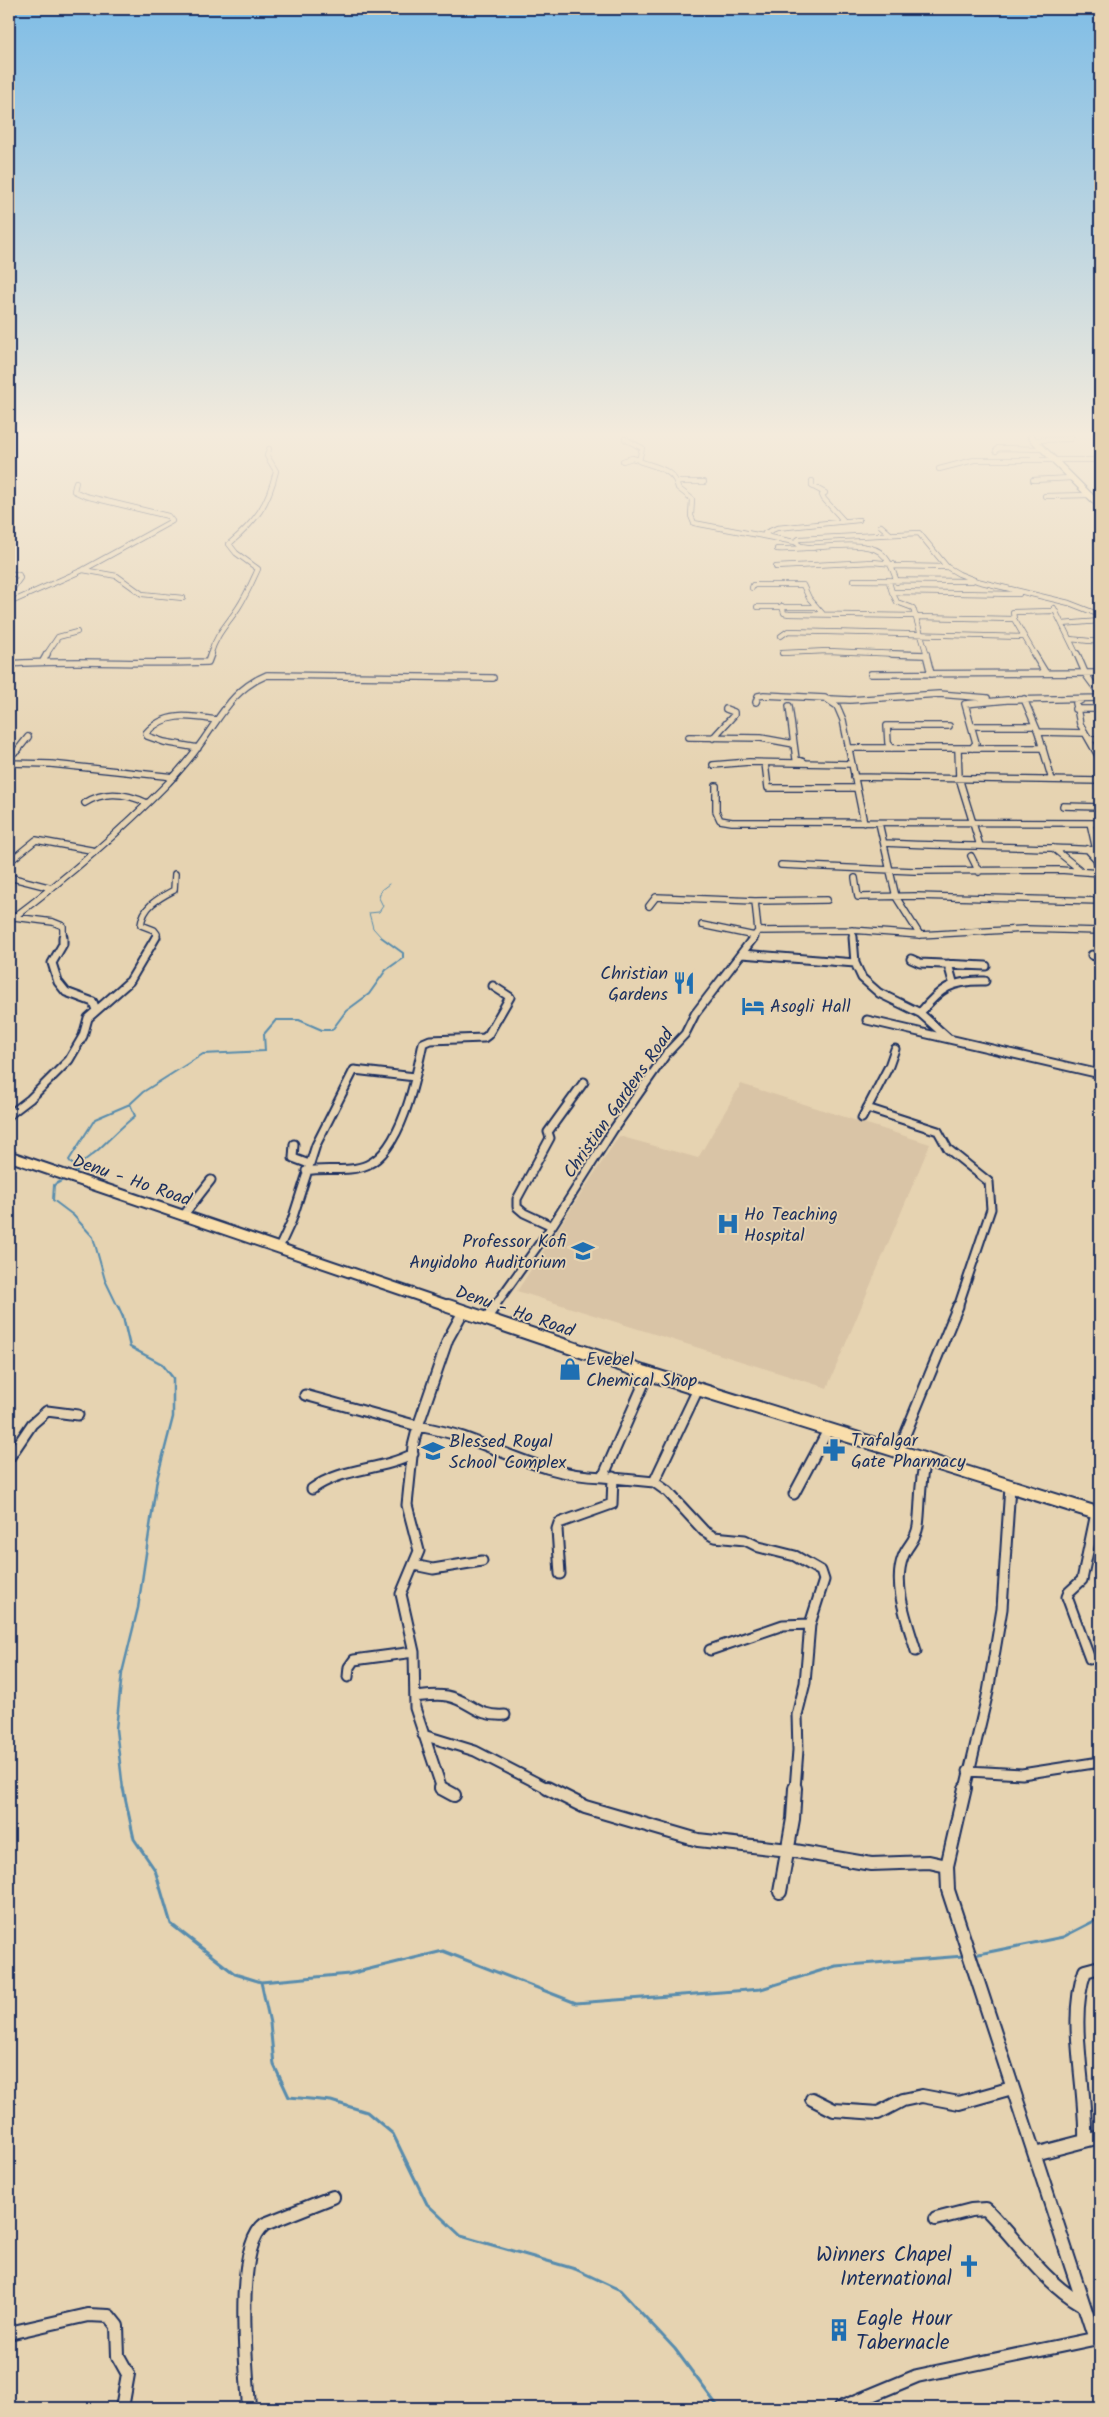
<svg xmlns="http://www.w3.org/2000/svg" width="1109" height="2417" viewBox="0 0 1109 2417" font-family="Kalam,sans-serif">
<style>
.built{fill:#d9c4a6}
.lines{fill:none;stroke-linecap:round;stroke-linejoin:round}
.stream-far3{stroke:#588cad;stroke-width:1}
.stream-far2{stroke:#588cad;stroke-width:2}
.stream-far1{stroke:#588cad;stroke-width:2.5}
.stream{stroke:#588cad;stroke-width:3}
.minor-far4-casing{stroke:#1b2f5e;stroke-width:6}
.minor-far3-casing{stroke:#1b2f5e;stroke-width:8}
.minor-far2-casing{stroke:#1b2f5e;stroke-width:11}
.minor-far1-casing{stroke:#1b2f5e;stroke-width:13}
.minor-casing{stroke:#1b2f5e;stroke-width:16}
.major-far2-casing{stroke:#1b2f5e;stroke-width:8}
.major-far1-casing{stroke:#1b2f5e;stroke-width:13}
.major-casing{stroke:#1b2f5e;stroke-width:16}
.minor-far4{stroke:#e6d3b1;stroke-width:4.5}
.minor-far3{stroke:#e6d3b1;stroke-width:5.5}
.minor-far2{stroke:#e6d3b1;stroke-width:7}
.minor-far1{stroke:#e6d3b1;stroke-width:9}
.minor{stroke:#e6d3b1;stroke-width:12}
.major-far2{stroke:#f9deab;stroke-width:5.5}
.major-far1{stroke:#f9deab;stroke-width:9}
.major{stroke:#f9deab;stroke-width:12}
.labels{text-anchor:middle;stroke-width:4;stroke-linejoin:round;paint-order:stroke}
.poi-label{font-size:18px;fill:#1b2f5e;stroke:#e6d3b1;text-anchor:start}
.street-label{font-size:18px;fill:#1b2f5e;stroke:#e6d3b1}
.near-poi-label{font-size:21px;fill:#1b2f5e;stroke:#e6d3b1;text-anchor:end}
</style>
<rect width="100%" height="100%" fill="#e6d3b1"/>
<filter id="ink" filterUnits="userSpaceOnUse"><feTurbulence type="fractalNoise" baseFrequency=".02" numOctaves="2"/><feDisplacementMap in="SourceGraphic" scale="10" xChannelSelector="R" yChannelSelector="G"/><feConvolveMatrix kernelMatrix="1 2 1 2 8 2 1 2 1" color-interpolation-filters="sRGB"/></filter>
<g filter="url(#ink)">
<path class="built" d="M 741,1084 L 930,1144 L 827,1388 L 517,1291 L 619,1136 L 698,1158 Z"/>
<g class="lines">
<path class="stream-far3" d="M 382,938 L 373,928 L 369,913 L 379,912 L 383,906 L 379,898 L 381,890 L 389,884"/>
<path class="stream-far2" d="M 80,1166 L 72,1164 L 69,1160 L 95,1119 L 130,1104
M 75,1174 C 84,1157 87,1160 99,1149 C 111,1138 122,1126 135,1116 L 130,1104 L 143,1092 L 203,1054 L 265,1051 L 264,1034 L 276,1020 L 299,1020 L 322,1030 L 332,1030 L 346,1011 L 369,994 L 386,970 L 403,958 L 403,953 L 381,937
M 65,1179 L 54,1185 L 53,1200 L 73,1215 L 93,1237 L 105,1280 L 118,1307"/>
<path class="stream-far1" d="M 118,1306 L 123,1317 L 130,1347 L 162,1364 L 173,1378 L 173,1417 L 157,1479 L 138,1608 L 122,1673 L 116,1729 L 123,1789"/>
<path class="stream" d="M 123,1788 L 134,1839 L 155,1870 L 171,1924 L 235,1974 L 261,1982 L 270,2023 L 274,2065 L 289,2097 L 331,2101 L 367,2112 L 393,2134 L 427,2204 L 461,2236 L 575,2269 L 620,2290 L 675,2349 L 719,2408
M 974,1955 L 1063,1937 L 1100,1918
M 261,1982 L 349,1974 L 443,1951 L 576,2003 L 761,1989 L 836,1966 L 964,1956"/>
<defs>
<path id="minor-far4" d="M 625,439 L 642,448 L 639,461 C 655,467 675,469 678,488 L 692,499 L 691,516 L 694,523 L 795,542
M 1033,440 L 1070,439 L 1071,437
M 996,451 L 998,448 L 1043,449
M 623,461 L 632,458 L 639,460
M 939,469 L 974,460 L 1100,460
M 1033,480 L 1071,478
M 812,481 L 812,486 L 825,493 L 822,495 L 824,499 L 844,521
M 677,482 L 704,482
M 1045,496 L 1090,495
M 881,526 L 889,533
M 768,536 L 765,533 L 777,528 L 859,520
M 814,548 L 801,546 L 795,542 L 799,539 L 919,533 L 947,567 L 959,574 L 977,581 L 1069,603 L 1100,615
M 777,549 C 803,551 861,538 880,552 C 890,560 893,571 897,582
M 894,566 L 947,567
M 776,567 L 873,562 L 893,564
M 83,570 L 117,576 L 142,594 L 183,598
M 9,573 L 19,575 L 20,578 L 9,594
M 853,580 L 972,581
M 889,582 L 892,592 L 1019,594
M 752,588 L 753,585 L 803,585 L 809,598 L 822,613
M 892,592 L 897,602 L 913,608 L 927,655
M 9,603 L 83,570 L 172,521 L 168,516 L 85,496 L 74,491 L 76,482
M 782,606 L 784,613 L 789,614 L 916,616
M 757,607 L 815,607
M 1054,608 L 1077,655
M 917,617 L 1014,619 L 1013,612 L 1054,611
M 1014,619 L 1035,655
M 1062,624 L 1100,621
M 781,636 L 788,631 L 1025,637
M 1070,639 L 1100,642
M 782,653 L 828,651 L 923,655
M 46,655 L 58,637 L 77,632
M 210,655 C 217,633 226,626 238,608 C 246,596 252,582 258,569 L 236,553 L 229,544 C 256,521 268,505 276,471 L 267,456 L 269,449"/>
<path id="minor-far3" d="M 892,654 L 926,655
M 926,654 L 931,674
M 1034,654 L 1045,672
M 1077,654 L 1086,675 L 1100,694
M 43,661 L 47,654
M 9,664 C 75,659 142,665 208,662 L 211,654
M 871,674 L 1100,673
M 830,699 L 850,700 L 939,694 L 987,698
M 1024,699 L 1038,732 L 1052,780
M 1083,699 L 1076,703 L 1080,724 L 1100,759
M 756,702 L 758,696 L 764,695 L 825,698 L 837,706 L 843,720 L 864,823
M 789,706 L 796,759 L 804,762
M 1075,709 L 1100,709
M 972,726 L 1035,726
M 1038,732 L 1085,733
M 689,737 L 761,738 L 794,744
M 713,738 L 734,715 L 734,712 L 726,709
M 1089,739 L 1100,739
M 198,748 L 164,742 L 147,736 L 146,733 C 165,711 190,716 216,720
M 848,748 L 1043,748
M 892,748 L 888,743 L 887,726 L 949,726
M 972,748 L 976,743 L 965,704 L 1007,700 L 1100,698
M 958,749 L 959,778 L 980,846
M 9,755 L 17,751 L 28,737
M 9,763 L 51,764 L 174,777
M 765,763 L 768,788 L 856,788
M 713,765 L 749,762 L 851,764
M 854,777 L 1100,781
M 716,786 L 716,811 L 720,820 L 732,822 L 1100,823
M 85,803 C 105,790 126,793 147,803
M 1063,806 L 1100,807
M 879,823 L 896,897 L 920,935
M 1090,823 L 1096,850
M 885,843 C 957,847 1028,846 1100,850
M 1053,848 L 1079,869
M 1087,849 L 1096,859 L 1100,874
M 971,856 L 979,872
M 9,862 L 36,840 L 96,851
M 781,865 L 914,871 L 1060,870 L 1100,873
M 9,877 L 52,888
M 855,878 L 858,897 L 915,896 L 1100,901
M 649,906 L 656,897 L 755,901 L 827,900
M 14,917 L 53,922 L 63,926 L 63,938
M 9,921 C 65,879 119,833 168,783 C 181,769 193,755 204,739 C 223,712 235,688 267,675 L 493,678
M 702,925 L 755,936
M 852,930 L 853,938
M 758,931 L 852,930 L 920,935 L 1025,929 L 1100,931
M 155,938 L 157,934 L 154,930 L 141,925 C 143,906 159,898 174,890 L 175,874
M 753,938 L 758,931 L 755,901"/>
<path id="minor-far2" d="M 63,937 L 63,944 L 52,963 L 58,982 L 66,992 L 93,1002 L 96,1010
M 853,937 L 855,963 L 862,978 L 879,993 L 920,1013 L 948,1038
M 742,954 L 855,963
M 1092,955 L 1100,958
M 911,959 L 920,963 L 986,966
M 948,964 L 953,982
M 920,1013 C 940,988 952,980 985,981
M 867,1020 L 1100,1074
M 867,1108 L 938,1131 L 948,1149 L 989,1182 L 991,1209 L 958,1307
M 9,1115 L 30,1099 L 69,1060 L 83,1036 L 88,1018 L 130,981 L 156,937
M 862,1118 L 889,1066 L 895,1049
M 294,1144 L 293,1158 L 309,1164
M 306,1171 C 325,1167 349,1173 367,1165 C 402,1150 416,1077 423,1043 L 430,1040 L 484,1038 L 488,1035 L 510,997 L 493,986
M 183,1216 L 211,1180
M 552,1226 L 524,1213 L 517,1207 L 517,1199 L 550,1138 L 548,1132 L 584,1082
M 279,1248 L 292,1220 L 316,1145 L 354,1070 L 415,1077
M 494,1307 L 552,1226 L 613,1130 L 667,1053 L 685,1034 L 695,1014 L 754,937"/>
<path id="minor-far1" d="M 463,1312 L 448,1339 L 418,1426 C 433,1429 448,1432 463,1437 C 514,1455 546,1475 603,1477 L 648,1374
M 485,1320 L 495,1306
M 305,1395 L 418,1426 L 413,1446 L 407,1505 L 419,1551 L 401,1594 L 414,1652 L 415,1708 L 442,1789
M 898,1452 L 958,1306
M 9,1458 L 32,1424 L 47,1411 L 78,1415
M 603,1477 L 654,1482 L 668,1492 L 704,1531 L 714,1537 L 745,1540 L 759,1547 L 795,1556 L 821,1571 L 824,1580 L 810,1624 L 805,1683 L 797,1715 L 798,1750 L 795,1789
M 654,1482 L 698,1389
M 312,1489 C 342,1467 381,1471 413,1454
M 794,1494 L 828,1430
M 414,1565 L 433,1569 L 482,1561
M 560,1574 L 557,1529 L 559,1523 L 612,1504 L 613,1477
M 710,1650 L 783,1625 L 810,1624
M 916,1651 C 908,1624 892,1585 903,1557 C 907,1545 916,1541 918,1526 C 921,1504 919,1483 925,1461
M 1090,1659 L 1067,1597 L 1069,1592 L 1082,1580 L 1096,1513
M 348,1677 L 349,1667 L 354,1660 L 414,1652
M 415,1697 C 425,1696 436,1694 447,1696 C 472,1701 475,1717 505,1715
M 423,1735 L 475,1751 L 549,1789
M 968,1771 L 1022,1774 L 1100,1762
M 965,1789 L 988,1692 L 1002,1609 L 1010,1486"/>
<path id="minor" d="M 441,1788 L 454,1795
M 547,1788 L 585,1807 L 698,1840 L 789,1850 L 871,1864 L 929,1862 L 947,1866
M 965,1788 L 947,1866 L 948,1890 L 1095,2339
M 780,1892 L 793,1819 L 795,1788
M 812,2099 L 834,2110 L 878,2113 L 903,2100 L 922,2096 L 959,2103 L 1012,2088
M 1085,2140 C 1087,2088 1067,2020 1085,1971 L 1100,1967
M 1035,2154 L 1100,2137
M 936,2219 L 971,2210 L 986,2209 C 1018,2241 1042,2281 1082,2304
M 9,2333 L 88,2315 L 109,2316 L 117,2326 L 118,2356 L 128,2374 L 122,2408
M 249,2408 C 247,2370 233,2247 265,2224 L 333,2197
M 840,2408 L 917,2376 L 1098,2338"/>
<path id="major-far2" d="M 1031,437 L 1100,506"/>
<path id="major-far1" d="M 9,1156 L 452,1307"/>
<path id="major" d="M 448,1306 L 643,1372 L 1100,1514"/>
</defs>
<use href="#minor-far4" class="minor-far4-casing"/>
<use href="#minor-far3" class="minor-far3-casing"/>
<use href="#minor-far2" class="minor-far2-casing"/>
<use href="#minor-far1" class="minor-far1-casing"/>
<use href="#minor" class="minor-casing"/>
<use href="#major-far2" class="major-far2-casing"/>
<use href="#major-far1" class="major-far1-casing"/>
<use href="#major" class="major-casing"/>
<use href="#minor-far4" class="minor-far4"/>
<use href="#minor-far3" class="minor-far3"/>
<use href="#minor-far2" class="minor-far2"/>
<use href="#minor-far1" class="minor-far1"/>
<use href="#minor" class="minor"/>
<use href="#major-far2" class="major-far2"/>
<use href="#major-far1" class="major-far1"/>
<use href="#major" class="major"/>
</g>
</g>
<linearGradient id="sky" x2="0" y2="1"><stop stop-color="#7fbde6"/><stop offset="0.56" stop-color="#f4ebdc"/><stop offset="1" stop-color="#f4ebdc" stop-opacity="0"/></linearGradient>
<rect width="1109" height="776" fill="url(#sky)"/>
<defs>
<symbol id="restaurant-bare" viewBox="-9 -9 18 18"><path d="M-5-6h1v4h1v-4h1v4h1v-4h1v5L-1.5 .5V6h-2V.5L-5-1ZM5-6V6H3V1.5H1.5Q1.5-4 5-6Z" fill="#1f6fb2" stroke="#e6d3b1" stroke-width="2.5" paint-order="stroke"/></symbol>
<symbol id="hotel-bare" viewBox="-9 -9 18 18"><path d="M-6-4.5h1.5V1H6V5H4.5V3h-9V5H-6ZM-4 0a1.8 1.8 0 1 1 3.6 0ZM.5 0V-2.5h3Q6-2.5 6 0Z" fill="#1f6fb2" stroke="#e6d3b1" stroke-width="2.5" paint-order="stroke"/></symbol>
<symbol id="hospital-bare" viewBox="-9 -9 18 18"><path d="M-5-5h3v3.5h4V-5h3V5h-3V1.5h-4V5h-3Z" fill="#1f6fb2" stroke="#e6d3b1" stroke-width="2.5" paint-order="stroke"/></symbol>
<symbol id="school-bare" viewBox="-9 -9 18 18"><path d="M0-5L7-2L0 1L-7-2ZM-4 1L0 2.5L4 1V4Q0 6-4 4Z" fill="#1f6fb2" stroke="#e6d3b1" stroke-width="2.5" paint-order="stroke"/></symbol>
<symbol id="shop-bare" viewBox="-9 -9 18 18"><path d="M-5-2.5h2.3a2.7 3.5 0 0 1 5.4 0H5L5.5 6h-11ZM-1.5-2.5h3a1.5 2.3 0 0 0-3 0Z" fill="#1f6fb2" stroke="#e6d3b1" stroke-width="2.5" paint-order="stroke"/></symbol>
<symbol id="pharmacy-bare" viewBox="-9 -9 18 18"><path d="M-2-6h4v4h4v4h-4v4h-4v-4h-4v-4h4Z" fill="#1f6fb2" stroke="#e6d3b1" stroke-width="2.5" paint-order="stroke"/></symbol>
<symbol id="church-bare" viewBox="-9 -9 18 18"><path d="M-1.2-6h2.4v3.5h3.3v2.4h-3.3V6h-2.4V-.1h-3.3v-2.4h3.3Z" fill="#1f6fb2" stroke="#e6d3b1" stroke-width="2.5" paint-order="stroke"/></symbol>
<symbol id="building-bare" viewBox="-9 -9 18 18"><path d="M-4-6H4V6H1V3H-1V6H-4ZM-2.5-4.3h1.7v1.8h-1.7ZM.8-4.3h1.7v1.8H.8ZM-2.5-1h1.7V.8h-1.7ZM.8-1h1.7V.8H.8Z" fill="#1f6fb2" stroke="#e6d3b1" stroke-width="2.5" paint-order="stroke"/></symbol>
</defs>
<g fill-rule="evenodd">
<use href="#restaurant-bare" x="668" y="967" width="32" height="32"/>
<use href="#hotel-bare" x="737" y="990" width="32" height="32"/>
<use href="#hospital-bare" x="712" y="1208" width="32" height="32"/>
<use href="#school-bare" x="567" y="1235" width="32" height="32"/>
<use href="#shop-bare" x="554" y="1353" width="32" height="32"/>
<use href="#pharmacy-bare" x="818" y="1434" width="32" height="32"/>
<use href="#school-bare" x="417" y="1435" width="32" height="32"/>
<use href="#church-bare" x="953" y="2250" width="32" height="32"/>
<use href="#building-bare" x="823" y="2314" width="32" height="32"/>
</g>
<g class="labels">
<g class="poi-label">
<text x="668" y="979" text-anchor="end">Christian<tspan x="668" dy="21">Gardens</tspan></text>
<text x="770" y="1012">Asogli Hall</text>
<text x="744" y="1220">Ho Teaching<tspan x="744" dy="21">Hospital</tspan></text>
<text x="566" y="1247" text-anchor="end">Professor Kofi<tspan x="566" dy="21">Anyidoho Auditorium</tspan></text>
<text x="586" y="1365">Evebel<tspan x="586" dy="21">Chemical Shop</tspan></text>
<text x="851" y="1446">Trafalgar<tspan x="851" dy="21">Gate Pharmacy</tspan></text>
<text x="449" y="1447">Blessed Royal<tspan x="449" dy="21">School Complex</tspan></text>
</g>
<g class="street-label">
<text transform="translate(618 1103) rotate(-55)" y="6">Christian Gardens Road</text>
<text transform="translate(132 1180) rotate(19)" y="6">Denu - Ho Road</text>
<text transform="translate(515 1311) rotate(19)" y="6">Denu - Ho Road</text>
</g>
<g class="near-poi-label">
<text x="952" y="2261">Winners Chapel<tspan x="952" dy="24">International</tspan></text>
<text x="856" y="2325" text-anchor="start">Eagle Hour<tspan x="856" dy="24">Tabernacle</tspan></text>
</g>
</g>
<rect width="1109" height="2417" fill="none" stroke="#e6d3b1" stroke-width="30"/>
<rect x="15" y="15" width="1079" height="2387" fill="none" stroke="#1b2f5e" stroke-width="2" filter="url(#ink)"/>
</svg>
